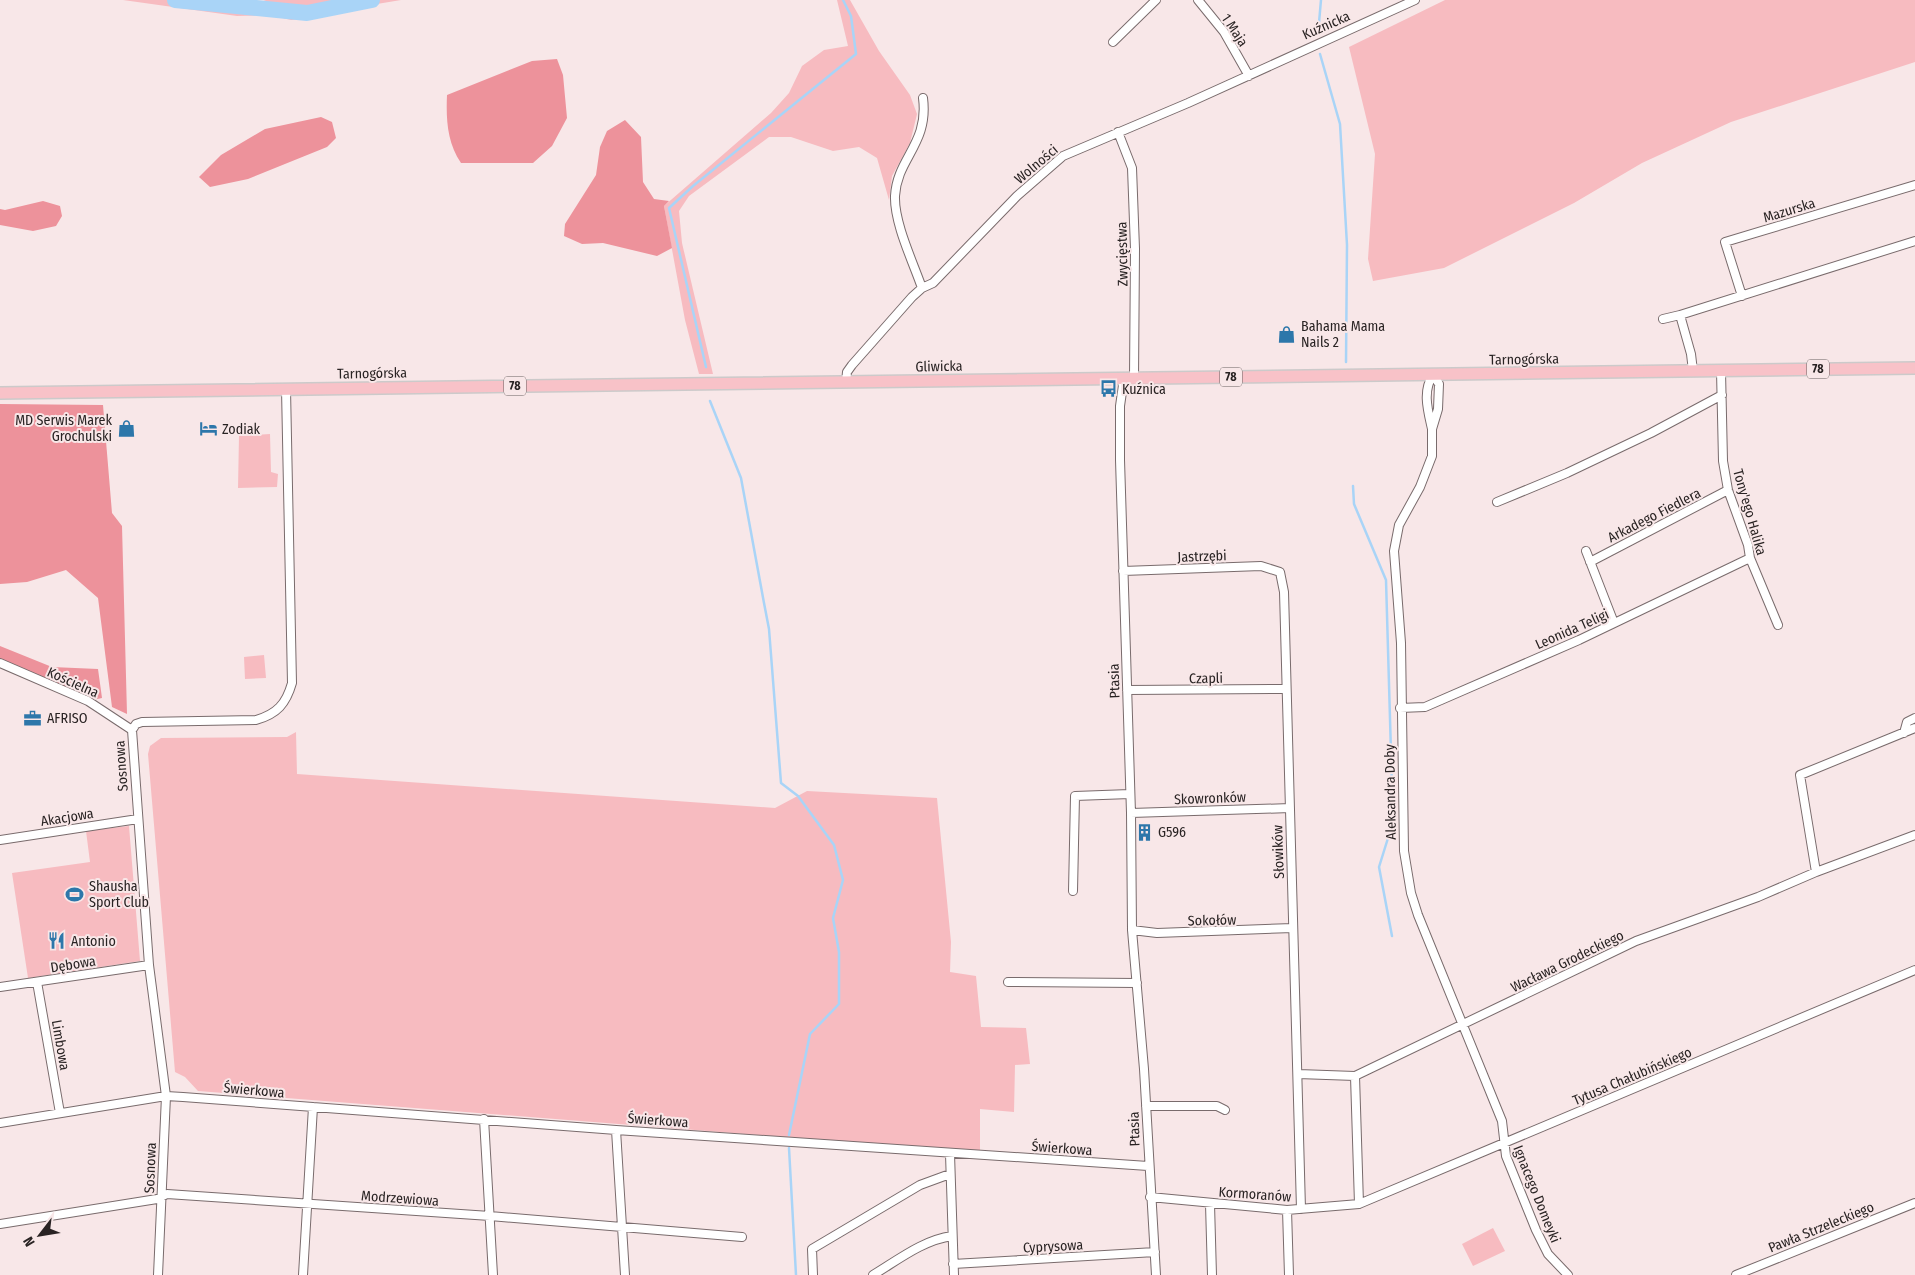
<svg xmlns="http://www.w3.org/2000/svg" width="1915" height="1275" viewBox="0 0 1915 1275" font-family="'Fira Sans Condensed',sans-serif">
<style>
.green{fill:#f7bbc0}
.forest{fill:#ed929b}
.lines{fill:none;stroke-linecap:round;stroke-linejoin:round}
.stream{stroke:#a9d4f7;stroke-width:2.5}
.river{stroke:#a9d4f7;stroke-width:16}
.street-casing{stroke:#796b6c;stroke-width:10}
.primary-casing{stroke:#cccaca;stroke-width:14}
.street{stroke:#fff;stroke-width:8}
.primary{stroke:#f8c2c8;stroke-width:11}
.labels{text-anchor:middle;stroke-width:4;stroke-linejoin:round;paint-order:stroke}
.shield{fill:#f8e7e8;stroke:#675e5e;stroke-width:1}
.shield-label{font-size:12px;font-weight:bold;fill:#292323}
.street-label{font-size:14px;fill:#292323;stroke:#f8e7e8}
.poi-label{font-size:14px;fill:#292323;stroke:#f8e7e8;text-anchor:start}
</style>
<rect width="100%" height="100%" fill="#f8e7e8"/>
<path class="green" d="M 123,0 L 225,0 L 256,4 L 266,0 L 401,0 L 359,7 L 321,17 L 291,20 L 270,15 L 237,16 Z
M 837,0 L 850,0 L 879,51 L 910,95 L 917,114 L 910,143 L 892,176 L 889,200 L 877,158 L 859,147 L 833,151 L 791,137 L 769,137 L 689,196 L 679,211 L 682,243 L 713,374 L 699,374 L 685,320 L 664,206 L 771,113 L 789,93 L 802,66 L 824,50 L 848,46 Z
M 1445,0 L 1915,0 L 1915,62 L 1731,122 L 1642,163 L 1574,203 L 1444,268 L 1373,281 L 1368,259 L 1375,154 L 1349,47 Z
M 270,434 L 271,472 L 278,474 L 277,487 L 238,488 L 239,436 Z
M 264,655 L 266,678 L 245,679 L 244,657 Z
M 296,732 L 297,774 L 775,808 L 807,791 L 937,798 L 951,942 L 950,972 L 976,976 L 981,1027 L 1026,1028 L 1030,1064 L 1015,1065 L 1014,1112 L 980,1109 L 980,1150 L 976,1152 L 198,1091 L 185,1077 L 175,1072 L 148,754 L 150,746 L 161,738 L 287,737 Z
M 129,826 L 140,961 L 28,978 L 12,873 L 90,862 L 86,831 Z
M 1493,1228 L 1505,1251 L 1473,1266 L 1462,1244 Z"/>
<path class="forest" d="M 557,59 L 563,75 L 567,118 L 552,146 L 533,163 L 461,163 C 447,142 446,119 447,95 L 532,61 Z
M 321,117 L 332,122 L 336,138 L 327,147 L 248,179 L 210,187 L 199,177 L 221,155 L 265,129 Z
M 625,120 L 641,137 L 643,182 L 654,199 L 669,201 L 664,206 L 672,248 L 657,256 L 603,243 L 582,244 L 564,236 L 565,224 L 596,175 L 600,147 L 607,131 Z
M 43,201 L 60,206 L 62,216 L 56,226 L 33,231 L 0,225 L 0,209 L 5,210 Z
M 0,404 L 103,405 L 112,513 L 122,526 L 127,714 L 112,707 L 98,598 L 66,570 L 27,582 L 0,584 Z
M 0,646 L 52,667 L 98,669 L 102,698 L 88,701 L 0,663 Z"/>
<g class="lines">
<path class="stream" d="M 1318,34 L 1321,0
M 1320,54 L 1340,124 L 1347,245 L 1346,362
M 706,367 L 669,208 L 693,186 L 856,54 L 851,16 L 843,0
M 710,401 L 741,478 L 764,603 L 769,629 L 781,783 L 798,796 L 834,845 L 843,880 L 833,918 L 839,952 L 839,1004 L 810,1034 L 789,1135
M 1353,486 L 1354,504 L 1386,580 L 1393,822 L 1379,867 L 1392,936
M 789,1148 L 796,1275"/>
<path class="river" d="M 175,0 L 307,13 L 372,0"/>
<defs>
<path id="street" d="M 1198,0 L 1224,32 L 1249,76
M 1113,42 L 1156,0
M 1118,132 L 1132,168 L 1135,249 L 1134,378
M 922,288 C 913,262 894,223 895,196 C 897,158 929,144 923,98
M 1742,296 L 1725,242 L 1915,185
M 1663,319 L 1680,315
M 1693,371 L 1691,354 L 1680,315 L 1915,241
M 1721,371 L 1723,461 L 1728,490 L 1748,545 L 1750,558 L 1778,625
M 1124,378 L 1120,406 L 1120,460 L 1131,813 L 1132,930 L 1144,1069 L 1156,1275
M 846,382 L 847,372 L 852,365 L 912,297 L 922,288 L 933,283 L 1017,196 L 1063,156 L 1188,103 L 1415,0
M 1432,429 C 1428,411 1422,391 1433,375 L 1439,384 L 1438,409 L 1432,429 L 1432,456 L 1420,487 L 1399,525 L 1394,551 L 1401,643 L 1404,851 L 1411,893 L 1418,915 L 1502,1121 L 1506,1156 L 1536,1230 L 1548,1254 L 1568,1275
M 1497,502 L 1567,473 L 1651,433 L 1722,395
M 1586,551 L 1614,623
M 1590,562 L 1728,490
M 1123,571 L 1261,566 L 1280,572 L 1284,592 L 1301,1209
M 0,663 L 88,701 L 132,730
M 1127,690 L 1286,689
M 1400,708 L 1425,707 L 1579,640 L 1750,558
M 1904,733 L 1907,722 L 1915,718
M 1131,813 L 1290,808
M 0,840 L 138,819
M 1816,872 L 1800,775 L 1915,728
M 1073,891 L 1075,796 L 1130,794
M 1132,930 L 1157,933 L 1293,928
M 37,982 L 60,1113
M 1008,982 L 1137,983
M 0,987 L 149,965
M 1298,1074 L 1355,1076
M 1355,1076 L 1636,941 L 1758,897 L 1816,872 L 1915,835
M 1355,1076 L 1359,1204
M 1146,1106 L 1217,1106 L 1225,1110
M 484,1119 L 493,1275
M 0,1123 L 166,1096 L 183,1097 L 616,1130 L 1148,1166
M 616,1130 L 625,1275
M 950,1154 L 954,1275
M 1150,1197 L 1287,1210 L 1359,1204 L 1915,970
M 1210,1204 L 1212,1275
M 1287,1210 L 1289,1275
M 0,1224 L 157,1199 L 167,1194 L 490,1216 L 742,1237
M 953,1264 L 1155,1252
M 158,1275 L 166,1096 L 149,965 L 132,730 L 136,724 L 142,722 L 256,720 C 277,714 286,704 292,683 L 286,389
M 303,1275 L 313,1107
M 813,1275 L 812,1249 L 920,1185 L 950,1174
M 873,1275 C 898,1260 923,1240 952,1236
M 1736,1275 L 1915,1203"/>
<path id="primary" d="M 0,393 L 1915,368"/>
</defs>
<use href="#street" class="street-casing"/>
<use href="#primary" class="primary-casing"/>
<use href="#street" class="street"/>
<use href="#primary" class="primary"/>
</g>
<defs>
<symbol id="shop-bare" viewBox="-9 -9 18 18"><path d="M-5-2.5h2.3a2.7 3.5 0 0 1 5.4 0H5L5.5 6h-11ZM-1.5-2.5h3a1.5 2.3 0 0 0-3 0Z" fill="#2d77aa" stroke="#f8e7e8" stroke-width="2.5" paint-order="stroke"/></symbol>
<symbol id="bus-bare" viewBox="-9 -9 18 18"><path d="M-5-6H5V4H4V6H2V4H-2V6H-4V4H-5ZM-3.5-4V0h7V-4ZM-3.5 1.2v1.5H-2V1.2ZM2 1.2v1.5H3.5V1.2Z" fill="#2d77aa" stroke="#f8e7e8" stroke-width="2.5" paint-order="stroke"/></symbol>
<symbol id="hotel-bare" viewBox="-9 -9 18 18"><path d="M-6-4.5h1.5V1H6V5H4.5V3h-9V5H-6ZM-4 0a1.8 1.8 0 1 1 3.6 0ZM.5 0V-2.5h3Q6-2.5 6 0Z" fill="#2d77aa" stroke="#f8e7e8" stroke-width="2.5" paint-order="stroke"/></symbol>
<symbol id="office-bare" viewBox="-9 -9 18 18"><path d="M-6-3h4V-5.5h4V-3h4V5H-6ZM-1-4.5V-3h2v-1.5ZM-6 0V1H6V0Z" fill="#2d77aa" stroke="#f8e7e8" stroke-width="2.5" paint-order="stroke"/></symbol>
<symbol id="building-bare" viewBox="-9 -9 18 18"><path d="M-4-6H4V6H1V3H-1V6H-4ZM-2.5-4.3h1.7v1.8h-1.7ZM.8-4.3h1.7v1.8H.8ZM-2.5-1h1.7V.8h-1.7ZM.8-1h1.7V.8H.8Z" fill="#2d77aa" stroke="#f8e7e8" stroke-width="2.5" paint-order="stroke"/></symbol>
<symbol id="stadium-bare" viewBox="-9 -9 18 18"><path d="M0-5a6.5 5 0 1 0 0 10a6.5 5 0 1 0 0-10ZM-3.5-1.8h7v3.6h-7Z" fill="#2d77aa" stroke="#f8e7e8" stroke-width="2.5" paint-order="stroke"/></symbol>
<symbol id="restaurant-bare" viewBox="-9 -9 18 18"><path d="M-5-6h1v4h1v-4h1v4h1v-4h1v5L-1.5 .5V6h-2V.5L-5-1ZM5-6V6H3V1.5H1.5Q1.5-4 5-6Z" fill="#2d77aa" stroke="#f8e7e8" stroke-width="2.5" paint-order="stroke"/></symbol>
</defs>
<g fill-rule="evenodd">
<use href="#shop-bare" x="1274" y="322" width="25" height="25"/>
<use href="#bus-bare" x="1096" y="376" width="25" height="25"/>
<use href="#shop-bare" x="114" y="416" width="25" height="25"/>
<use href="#hotel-bare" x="196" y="416" width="25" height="25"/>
<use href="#office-bare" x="20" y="706" width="25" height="25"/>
<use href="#building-bare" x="1132" y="820" width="25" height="25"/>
<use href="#stadium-bare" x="62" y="882" width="25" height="25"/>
<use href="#restaurant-bare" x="44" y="928" width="25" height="25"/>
</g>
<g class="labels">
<g class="shield">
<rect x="1807" y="359.5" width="22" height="19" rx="4"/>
<rect x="1220" y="367.5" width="22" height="19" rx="4"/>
<rect x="504" y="376.5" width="22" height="19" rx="4"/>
</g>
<g class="shield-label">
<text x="1818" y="373">78</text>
<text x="1231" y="381">78</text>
<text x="515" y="390">78</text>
</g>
<g class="street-label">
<text transform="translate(1326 25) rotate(-24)" y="5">Kuźnicka</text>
<text transform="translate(1235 30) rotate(57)" y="5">1 Maja</text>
<text transform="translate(1036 164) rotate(-40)" y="5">Wolności</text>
<text transform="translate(1789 210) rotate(-17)" y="5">Mazurska</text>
<text transform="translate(1122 254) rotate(-91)" y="5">Zwycięstwa</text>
<text transform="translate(1524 359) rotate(-1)" y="5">Tarnogórska</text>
<text transform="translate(939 366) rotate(-1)" y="5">Gliwicka</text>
<text transform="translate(372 373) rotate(-1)" y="5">Tarnogórska</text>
<text transform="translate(1750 512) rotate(74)" y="5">Tony'ego Halika</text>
<text transform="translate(1654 515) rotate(-27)" y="5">Arkadego Fiedlera</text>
<text transform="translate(1202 556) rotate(-2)" y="5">Jastrzębi</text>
<text transform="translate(1572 629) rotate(-24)" y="5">Leonida Teligi</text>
<text transform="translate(1206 678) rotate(-1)" y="5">Czapli</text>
<text transform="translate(1114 681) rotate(-92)" y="5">Ptasia</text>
<text transform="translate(73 682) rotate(24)" y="5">Kościelna</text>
<text transform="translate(121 766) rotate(-94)" y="5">Sosnowa</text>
<text transform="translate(1390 792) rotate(-91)" y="5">Aleksandra Doby</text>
<text transform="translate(1210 798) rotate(-2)" y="5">Skowronków</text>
<text transform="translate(67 817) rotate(-9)" y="5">Akacjowa</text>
<text transform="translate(1278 852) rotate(-92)" y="5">Słowików</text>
<text transform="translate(1212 920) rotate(-1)" y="5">Sokołów</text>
<text transform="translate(1567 961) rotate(-26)" y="5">Wacława Grodeckiego</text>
<text transform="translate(73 964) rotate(-9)" y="5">Dębowa</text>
<text transform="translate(61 1045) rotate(80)" y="5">Limbowa</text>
<text transform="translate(1632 1076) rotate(-23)" y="5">Tytusa Chałubińskiego</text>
<text transform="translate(254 1090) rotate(5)" y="5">Świerkowa</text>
<text transform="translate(658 1120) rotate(4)" y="5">Świerkowa</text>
<text transform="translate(1134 1129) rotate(-92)" y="5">Ptasia</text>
<text transform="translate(1062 1148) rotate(4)" y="5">Świerkowa</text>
<text transform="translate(150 1168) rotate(-88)" y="5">Sosnowa</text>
<text transform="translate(1255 1194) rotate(4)" y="5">Kormoranów</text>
<text transform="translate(1537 1194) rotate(68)" y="5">Ignacego Domeyki</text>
<text transform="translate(400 1198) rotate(4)" y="5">Modrzewiowa</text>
<text transform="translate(1821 1227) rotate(-22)" y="5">Pawła Strzeleckiego</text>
<text transform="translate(1053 1246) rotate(-3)" y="5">Cyprysowa</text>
</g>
<g class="poi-label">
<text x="1301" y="331">Bahama Mama<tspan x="1301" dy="16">Nails 2</tspan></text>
<text x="1122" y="394">Kuźnica</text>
<text x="112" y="425" text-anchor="end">MD Serwis Marek<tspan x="112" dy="16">Grochulski</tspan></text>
<text x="222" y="434">Zodiak</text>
<text x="47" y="723">AFRISO</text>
<text x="1158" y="837">G596</text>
<text x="89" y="891">Shausha<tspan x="89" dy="16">Sport Club</tspan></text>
<text x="71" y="946">Antonio</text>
</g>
</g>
<g transform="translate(40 1235) rotate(239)" stroke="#f8e7e8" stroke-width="4" paint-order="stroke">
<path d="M0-4L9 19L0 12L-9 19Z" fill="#292323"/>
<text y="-8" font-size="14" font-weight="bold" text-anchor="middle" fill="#292323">N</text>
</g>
</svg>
